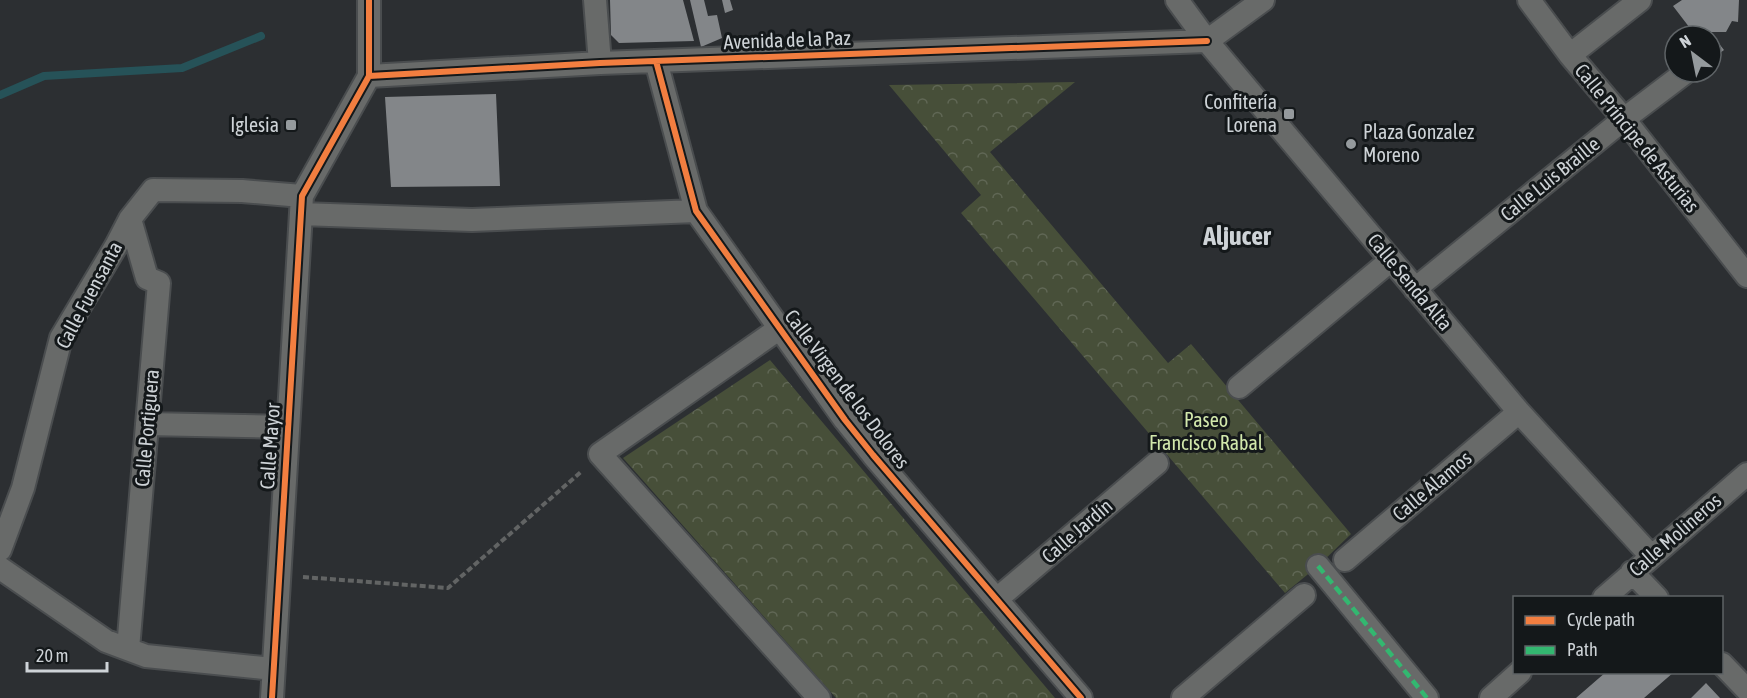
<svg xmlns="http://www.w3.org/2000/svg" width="1747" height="698" viewBox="0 0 1747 698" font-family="'Asap Condensed',sans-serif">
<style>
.park{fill:url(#park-crowns)}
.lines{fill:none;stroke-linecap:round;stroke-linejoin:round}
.stream{stroke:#265258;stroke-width:8}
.building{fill:#838689}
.street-casing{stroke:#4a4d4f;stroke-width:26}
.path{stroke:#626464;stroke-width:4;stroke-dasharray:6 3;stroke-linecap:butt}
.street{stroke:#686a69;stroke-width:22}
.quiet{stroke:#33b770;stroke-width:4.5;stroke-dasharray:9 4.5;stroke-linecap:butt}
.cycleway-casing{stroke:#14181a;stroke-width:10}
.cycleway{stroke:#f27e40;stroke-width:6}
.poi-dot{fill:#959a9d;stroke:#14181a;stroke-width:2}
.labels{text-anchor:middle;stroke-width:6;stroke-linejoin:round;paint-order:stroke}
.street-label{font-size:20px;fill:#ced3d7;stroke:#14181a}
.poi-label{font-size:20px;fill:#ced3d7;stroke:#14181a;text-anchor:end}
.park-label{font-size:20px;fill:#d2e8ac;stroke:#14181a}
.district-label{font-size:26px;font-weight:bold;fill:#ced3d7;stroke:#14181a}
</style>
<defs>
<pattern id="park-crowns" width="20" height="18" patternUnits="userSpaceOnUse" patternTransform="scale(1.5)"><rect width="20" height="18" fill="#474f39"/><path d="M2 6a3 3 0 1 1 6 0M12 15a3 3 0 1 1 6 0" fill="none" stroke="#606755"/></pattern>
</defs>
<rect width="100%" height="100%" fill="#2c2f32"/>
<path class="park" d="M 1075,82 L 990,152 L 1168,363 L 1191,344 L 1351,534 L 1318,566 L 1285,593 L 961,213 L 981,195 L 889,85 Z
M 770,360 L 1055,698 L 836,698 L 623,458 Z"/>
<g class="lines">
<path class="stream" d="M 0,95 L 44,76 L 182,68 L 261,36"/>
</g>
<path class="building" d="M 610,0 L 683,0 L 694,41 L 619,43 L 611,35 Z
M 690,0 L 704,0 L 708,16 L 717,15 L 722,38 L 701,47 Z
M 722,0 L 730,0 L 733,10 L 725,13 Z
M 1682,0 L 1739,0 L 1738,22 L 1732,21 L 1726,32 L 1710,32 L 1724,50 L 1713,58 L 1711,55 L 1711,36 L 1696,36 L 1673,6 Z
M 496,94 L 500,186 L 391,187 L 385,97 Z
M 1606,672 L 1674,672 L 1644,698 L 1576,698 Z
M 1706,683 L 1720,698 L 1691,698 Z"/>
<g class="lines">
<defs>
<path id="street" d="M 595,0 L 600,63
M 1177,0 L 1207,41 L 1519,412 L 1651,556
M 1529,0 L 1570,55 L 1624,119 L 1747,276
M 1207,41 L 1263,0
M 1570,55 L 1640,0
M 656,61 L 696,211 L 845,420 L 873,455 L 1081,698
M 369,76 L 600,63 L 1207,41
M 301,214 L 472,220 L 696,211
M 1415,289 L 1624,119 L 1686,72
M 780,328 L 600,454 L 819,698
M 1239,387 L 1391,260
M 147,424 L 288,427
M 0,550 L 23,488 L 61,338 L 116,246 L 130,219 L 153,190 L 242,191 L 302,196
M 1345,560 L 1519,412
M 1318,566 L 1427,698
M 0,568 L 106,641 L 146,656 L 273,669
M 1632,572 L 1657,598
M 1604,598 L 1747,474
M 997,599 L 1157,463
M 128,649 L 159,283 L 147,278 L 130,219
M 1722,664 L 1747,690
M 272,698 L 302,196 L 369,76 L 369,0
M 1183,698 L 1304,595
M 1491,698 L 1520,672"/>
</defs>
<use href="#street" class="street-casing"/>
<path class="path" d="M 303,577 L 448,588 L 582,471"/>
<use href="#street" class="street"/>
<path class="quiet" d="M 1318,566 L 1427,698"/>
<defs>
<path id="cycleway" d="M 656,61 L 696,211 L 845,420 L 873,455 L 1081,698
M 369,76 L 600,63 L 1207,41
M 272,698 L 302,196 L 369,76 L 369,0"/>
</defs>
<use href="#cycleway" class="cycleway-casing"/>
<use href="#cycleway" class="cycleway"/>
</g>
<g class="poi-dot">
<rect x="1283" y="108" width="12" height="12" rx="3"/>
<rect x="285" y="119" width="12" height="12" rx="3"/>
<circle cx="1351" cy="144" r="6"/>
</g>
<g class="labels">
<g class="street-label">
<text transform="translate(787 40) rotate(-2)" y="7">Avenida de la Paz</text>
<text transform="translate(1637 138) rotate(51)" y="7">Calle Príncipe de Asturias</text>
<text transform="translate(1550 179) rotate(-39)" y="7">Calle Luis Braille</text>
<text transform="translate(1410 282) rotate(50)" y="7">Calle Senda Alta</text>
<text transform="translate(89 295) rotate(-62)" y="7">Calle Fuensanta</text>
<text transform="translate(847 389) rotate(53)" y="7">Calle Virgen de los Dolores</text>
<text transform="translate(147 428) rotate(-85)" y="7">Calle Portiguera</text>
<text transform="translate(270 446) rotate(-86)" y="7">Calle Mayor</text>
<text transform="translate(1432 486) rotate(-40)" y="7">Calle Álamos</text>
<text transform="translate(1077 531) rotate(-41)" y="7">Calle Jardín</text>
<text transform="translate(1675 535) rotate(-41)" y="7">Calle Molineros</text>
</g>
<g class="poi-label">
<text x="1277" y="109">Confitería<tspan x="1277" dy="23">Lorena</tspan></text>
<text x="279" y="132">Iglesia</text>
<text x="1363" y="139" text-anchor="start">Plaza Gonzalez<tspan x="1363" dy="23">Moreno</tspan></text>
</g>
<g class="park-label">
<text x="1206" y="427">Paseo<tspan x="1206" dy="23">Francisco Rabal</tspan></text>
</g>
<g class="district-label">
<text x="1237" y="245">Aljucer</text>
</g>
</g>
<rect x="1513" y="596" width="210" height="78" fill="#14181a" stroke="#5e6366" stroke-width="1.5"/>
<rect x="1525" y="616" width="30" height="9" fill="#f27e40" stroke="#5e6366" stroke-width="1.5"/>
<text x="1567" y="626" font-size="18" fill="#ced3d7">Cycle path</text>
<rect x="1525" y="646" width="30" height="9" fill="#33b770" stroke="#5e6366" stroke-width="1.5"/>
<text x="1567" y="656" font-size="18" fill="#ced3d7">Path</text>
<g transform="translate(1693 54) rotate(328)"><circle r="28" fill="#14181a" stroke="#5e6366" stroke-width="1.5"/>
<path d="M0-4.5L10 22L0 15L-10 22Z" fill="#959a9d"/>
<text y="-9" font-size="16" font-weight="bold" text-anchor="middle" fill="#ced3d7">N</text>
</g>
<path d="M27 662v9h80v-9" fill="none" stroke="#ced3d7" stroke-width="3"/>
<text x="36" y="662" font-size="18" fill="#ced3d7" stroke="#14181a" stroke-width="4.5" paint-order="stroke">20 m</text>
</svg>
